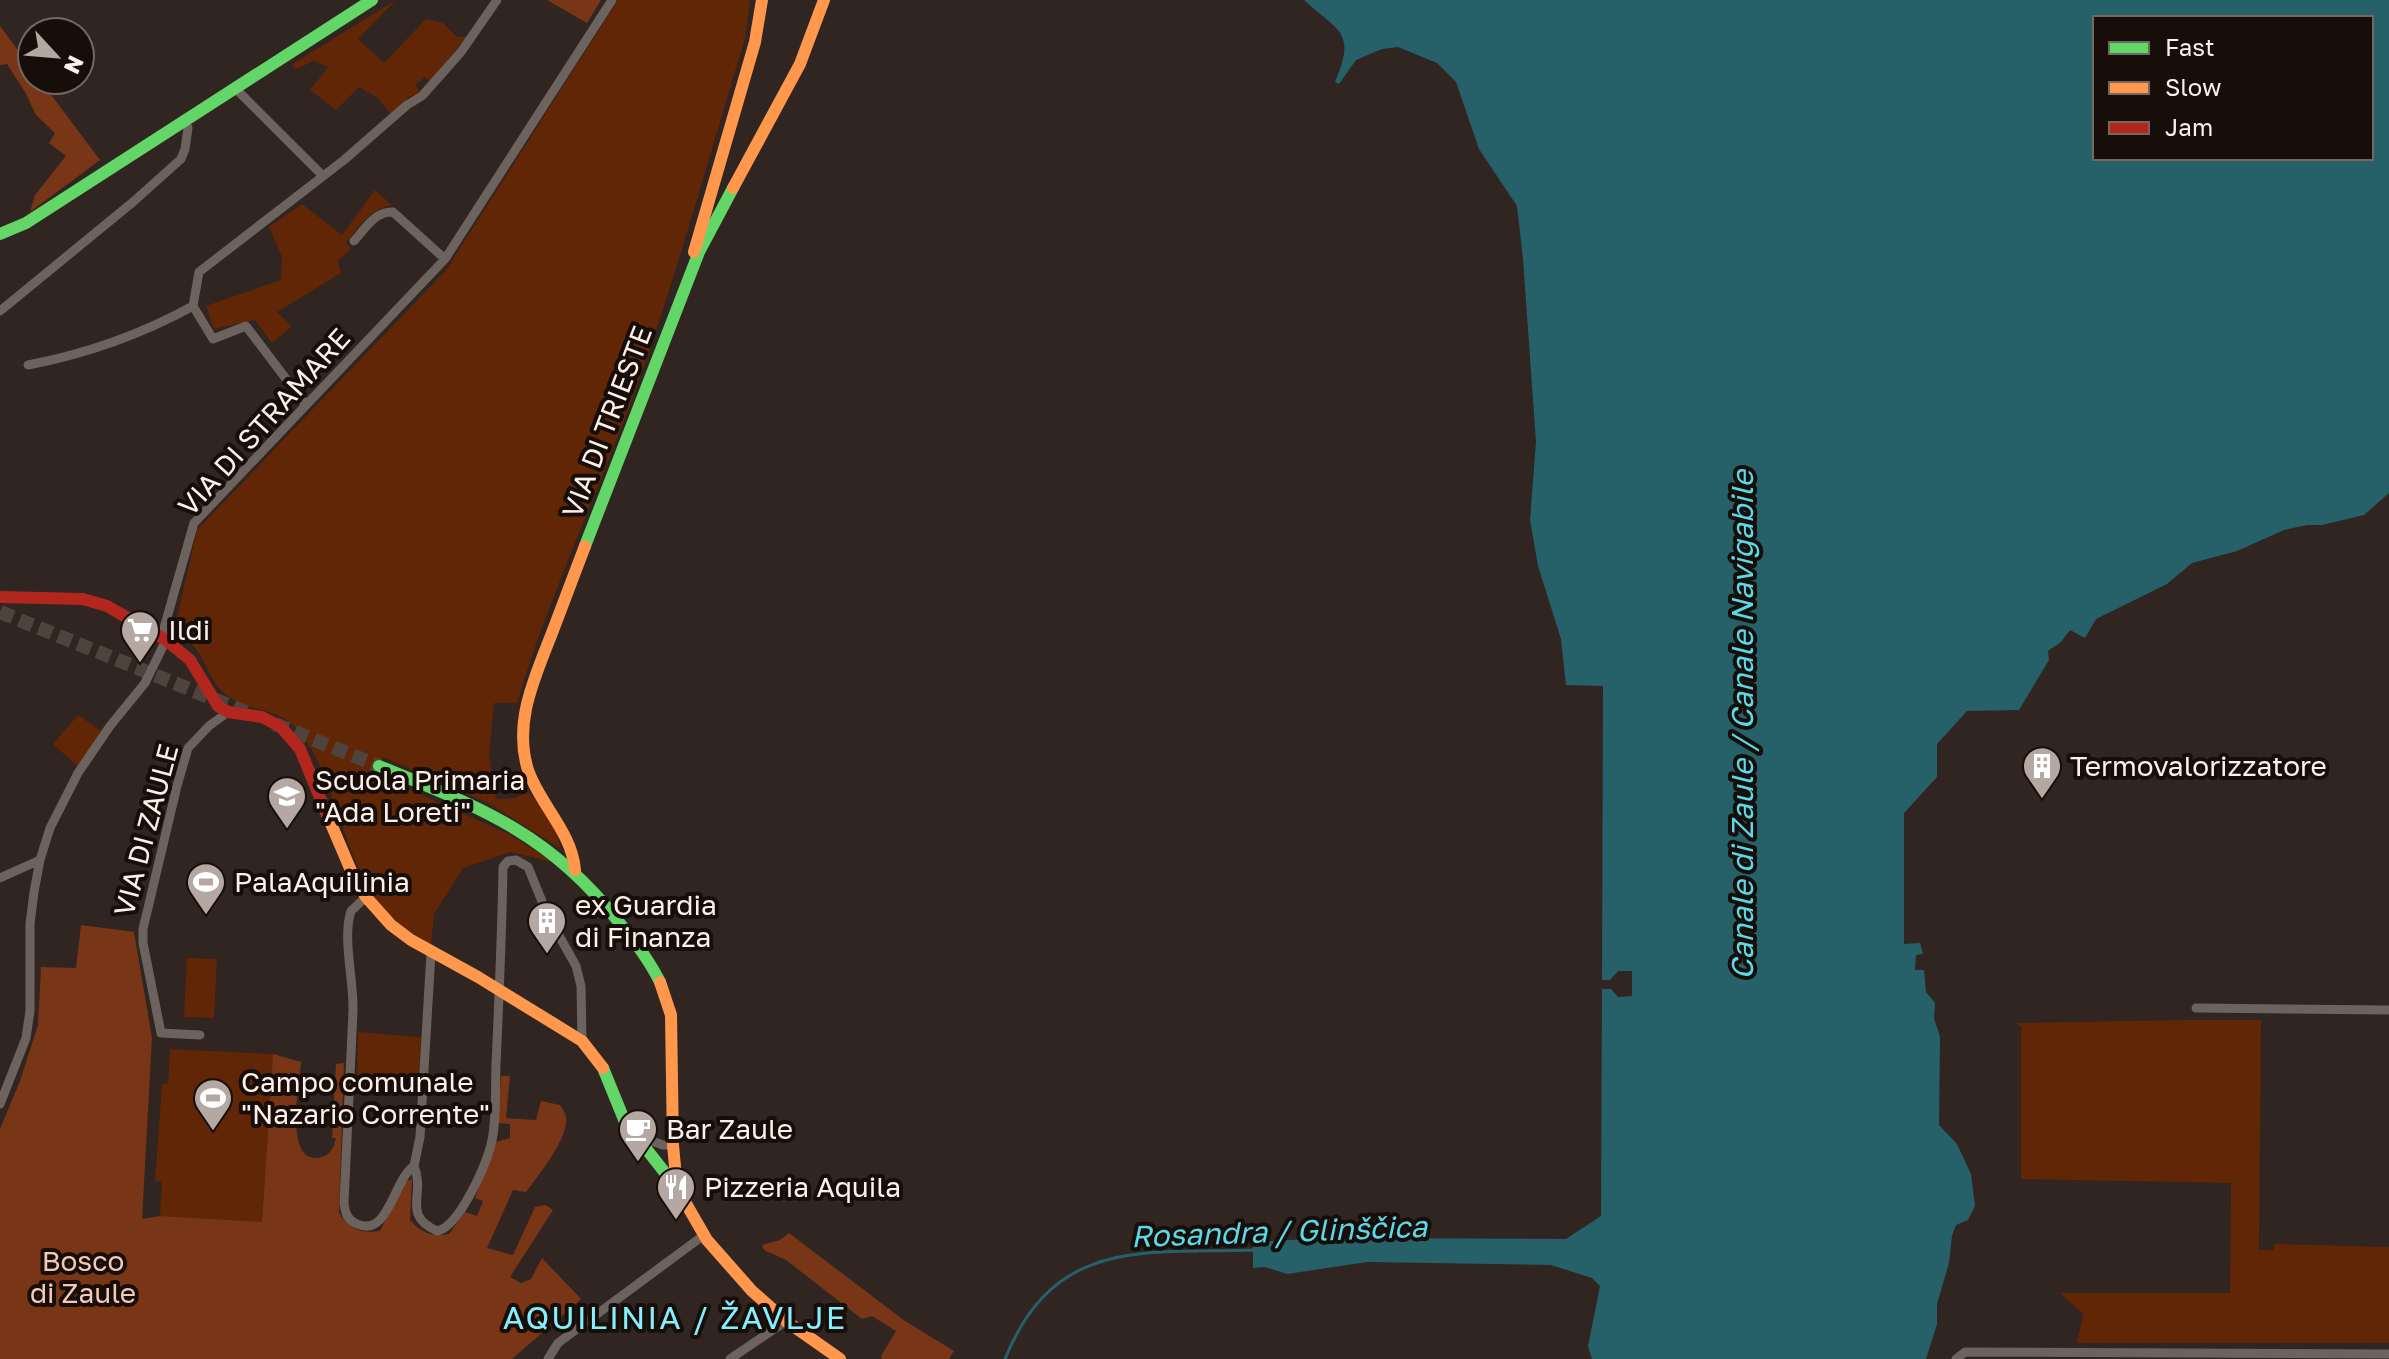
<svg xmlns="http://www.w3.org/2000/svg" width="2389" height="1359" viewBox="0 0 2389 1359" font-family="'Golos Text',sans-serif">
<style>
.green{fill:#612605}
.forest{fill:#783617}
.water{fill:#266169;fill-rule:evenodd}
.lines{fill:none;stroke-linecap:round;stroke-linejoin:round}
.stream{stroke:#266169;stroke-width:3}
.primary-tunnel{stroke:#4f433e;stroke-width:14;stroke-dasharray:14 7;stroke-linecap:butt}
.street{stroke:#6c625e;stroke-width:9}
.fast{stroke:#63d668;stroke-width:12}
.slow{stroke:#ff974d;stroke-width:12}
.jam{stroke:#b3261e;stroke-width:12}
.labels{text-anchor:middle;stroke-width:8;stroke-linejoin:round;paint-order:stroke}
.street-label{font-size:28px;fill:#fdefe9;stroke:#170e0a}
.poi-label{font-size:28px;fill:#fdefe9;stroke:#170e0a;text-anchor:start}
.park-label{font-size:28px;fill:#f4c8b6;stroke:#170e0a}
.water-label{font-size:30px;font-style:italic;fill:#59d9e9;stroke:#170e0a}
.quarter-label{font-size:32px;letter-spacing:2px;fill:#85effd;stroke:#170e0a}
</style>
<rect width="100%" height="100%" fill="#302520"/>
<path class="green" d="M 396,0 L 358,39 L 384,63 L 426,19 L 443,23 L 457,37 L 467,36 L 430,82 L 425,77 L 415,85 L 421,93 L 410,96 L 391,114 L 378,98 L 359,87 L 336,110 L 310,90 L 328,67 L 314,61 L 296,69 L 291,65 Z
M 618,0 L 750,0 L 745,39 C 711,149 681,260 643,369 C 604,481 551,589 517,703 L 494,703 L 489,755 L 496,799 L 515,798 L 528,791 L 555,828 L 561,849 L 488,803 L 383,757 L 375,774 L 509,834 L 553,862 L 510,852 L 463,868 L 434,914 L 431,946 C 416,934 395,923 383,909 C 341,859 337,773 296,728 C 278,709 252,711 231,698 C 212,687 208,666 196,649 C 190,641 182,634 175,627 L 197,530 L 446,270 Z
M 375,190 L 392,205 C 370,209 359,226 346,243 L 351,249 L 338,261 L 341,273 L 277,312 L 292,326 L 272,343 L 255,320 L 214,329 L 206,306 L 281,280 L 282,257 L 269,227 L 302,204 L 342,235 Z
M 78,715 L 103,732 L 78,767 L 53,744 Z
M 187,958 L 217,959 L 214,1018 L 184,1017 Z
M 2181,1020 L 2261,1020 L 2259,1250 L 2274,1250 L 2274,1244 L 2389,1247 L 2389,1343 L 2077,1343 L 2083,1314 L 2060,1293 L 2230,1293 L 2231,1183 L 2021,1179 L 2021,1027 L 2016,1023 Z
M 358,1032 L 421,1037 L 418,1094 L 357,1092 Z
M 170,1049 L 273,1054 L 262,1223 L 160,1216 L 162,1181 L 155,1181 L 162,1084 L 168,1084 Z"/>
<path class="forest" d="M 547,0 L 601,0 L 587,23 Z
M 0,26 L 32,69 L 32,80 L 40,80 L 100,160 L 30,212 L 35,195 L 66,156 L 49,143 L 55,133 L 36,115 L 25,92 L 7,64 L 0,65 Z
M 81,925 L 134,932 L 152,1038 L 142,1219 L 160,1216 L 262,1222 L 273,1054 L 301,1062 C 300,1081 282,1168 322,1157 C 330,1155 334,1147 336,1138 L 332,1138 L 336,1064 L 344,1063 L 339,1213 C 350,1229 360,1234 380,1231 L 405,1182 L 412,1179 L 410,1220 C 421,1233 433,1237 449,1234 L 465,1212 L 477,1216 L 483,1201 L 475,1198 L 496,1142 L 510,1138 L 510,1124 L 498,1123 L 501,1076 L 510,1076 L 506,1118 L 536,1120 L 541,1101 L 560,1105 C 562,1109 565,1112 566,1117 C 569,1138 538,1176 526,1192 L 513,1190 L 487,1248 L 513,1255 L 535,1207 L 546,1205 L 553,1210 L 510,1277 L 521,1283 L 531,1279 L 542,1258 L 581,1299 L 512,1359 L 0,1359 L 0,1129 L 20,1081 L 38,1025 L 41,967 L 76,968 Z
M 789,1233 L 905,1321 L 954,1351 L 949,1359 L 882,1359 L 881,1356 L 896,1331 L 872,1316 L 862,1319 L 786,1260 L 764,1250 L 762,1245 L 780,1240 Z"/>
<path class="water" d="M 1304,0 L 2389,0 L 2389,493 L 2364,515 L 2322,525 L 2307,525 L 2284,530 L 2237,551 L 2192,563 L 2167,584 L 2096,619 L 2085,638 L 2070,630 L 2061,642 L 2048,651 L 2049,660 L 2019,710 L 1967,711 L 1937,744 L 1937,777 L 1904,813 L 1904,944 L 1920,943 L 1923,954 L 1916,955 L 1915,970 L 1924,970 L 1926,992 L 1935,1003 L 1934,1018 L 1940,1037 L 1939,1125 L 1957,1144 L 1971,1174 L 1975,1206 L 1968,1220 L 1956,1225 L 1952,1236 L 1949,1263 L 1937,1304 L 1937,1324 L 1926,1359 L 1592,1359 L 1588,1346 L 1600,1286 L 1592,1278 L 1551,1265 L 1367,1262 L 1287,1274 L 1265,1267 L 1253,1268 L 1253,1242 L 1329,1238 L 1566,1239 L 1601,1216 L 1602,989 L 1611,989 L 1618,997 L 1632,996 L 1632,971 L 1618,971 L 1610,980 L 1602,980 L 1603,686 L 1566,685 L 1561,639 L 1538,566 L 1530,520 L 1536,442 L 1523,259 L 1517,206 L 1479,149 L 1456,82 L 1437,63 L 1398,47 L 1382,49 L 1356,60 L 1339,84 L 1335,82 C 1357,30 1338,32 1304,0 ZM 2095,18 L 2371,18 L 2371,158 L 2095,158 Z"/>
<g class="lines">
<path class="stream" d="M 1005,1359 C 1055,1236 1144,1254 1254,1250"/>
<path class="primary-tunnel" d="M 0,612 L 248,713
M 275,724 L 379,766"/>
<path class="street" d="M 235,88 L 322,175
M 354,241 C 365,229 375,211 393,212 L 445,259
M 0,311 L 133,202 L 181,159 L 185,149 L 188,128 L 185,120
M 28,365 C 86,354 142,334 193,306
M 305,404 L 246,326 L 213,339 L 193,306 L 199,272 L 344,160 L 407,105 L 422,96 L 461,52 L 497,0
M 0,878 L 40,860
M 366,897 L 351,911 C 342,939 354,980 353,1011 L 344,1203 C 345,1212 347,1220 357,1224 C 389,1238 393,1180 414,1166 L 420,1137 L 431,953
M 2196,1008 L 2389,1010
M 200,1035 L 161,1033 L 143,943 L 143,929 L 177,786 L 188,748 L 209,726 L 228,712
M 0,1104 L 26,1038 L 30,1011 L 30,924 L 34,892 L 40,860 L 50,828 L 78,773 L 110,726 L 145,683 L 166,640 L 164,628 L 194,523 L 445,259 L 612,0
M 638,1136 L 663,1145 L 673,1145
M 414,1166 C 426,1194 401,1215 437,1231 C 459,1227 485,1167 491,1145 C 497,1120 495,1091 496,1065 C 499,999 502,933 503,867 L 508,861 L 516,860 L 528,867 L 548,916 L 576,966 L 581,986 L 582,1041
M 548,1359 L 558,1343 L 704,1235
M 730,1359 L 786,1321
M 1956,1359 L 1965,1352 L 2389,1354"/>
<path class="fast" d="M 0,234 L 26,223 L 372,0
M 585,546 L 699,252 L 733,188
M 379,766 C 479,807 549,833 618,921 C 634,940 649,960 660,982
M 603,1068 L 625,1122 L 677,1188"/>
<path class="slow" d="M 733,188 L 800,64 L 824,0
M 694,252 L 755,42 L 762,0
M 326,812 L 352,873 L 366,897 L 391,925 L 411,940 L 478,977 L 582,1041 L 603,1068
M 575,870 C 572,832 540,805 528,770 C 513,722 535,677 552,633 C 563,604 574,575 585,546
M 660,982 L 671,1015 L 673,1145 L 677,1188 L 707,1240 L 752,1291 L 786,1321 L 840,1359"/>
<path class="jam" d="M 0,597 L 83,599 L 107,606 L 166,640 L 190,660 L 218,706 L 228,712 L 262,717 L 281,727 L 300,749 L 326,812"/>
</g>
<defs>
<symbol id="supermarket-pin" viewBox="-11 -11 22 30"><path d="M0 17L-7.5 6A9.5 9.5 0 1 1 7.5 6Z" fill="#b5a8a3" stroke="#170e0a"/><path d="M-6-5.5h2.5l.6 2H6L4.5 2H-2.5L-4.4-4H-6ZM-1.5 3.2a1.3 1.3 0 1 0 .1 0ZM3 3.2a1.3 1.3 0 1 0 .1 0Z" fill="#fff"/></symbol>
<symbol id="building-pin" viewBox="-11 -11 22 30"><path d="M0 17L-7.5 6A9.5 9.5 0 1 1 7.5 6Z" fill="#b5a8a3" stroke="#170e0a"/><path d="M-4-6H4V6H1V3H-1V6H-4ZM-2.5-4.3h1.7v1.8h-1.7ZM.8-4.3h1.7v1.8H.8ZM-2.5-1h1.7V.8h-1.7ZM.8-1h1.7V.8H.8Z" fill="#fff"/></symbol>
<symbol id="school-pin" viewBox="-11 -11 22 30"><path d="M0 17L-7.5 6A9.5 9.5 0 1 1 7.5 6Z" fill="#b5a8a3" stroke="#170e0a"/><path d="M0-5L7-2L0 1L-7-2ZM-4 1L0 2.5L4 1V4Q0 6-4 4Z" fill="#fff"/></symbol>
<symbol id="stadium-pin" viewBox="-11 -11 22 30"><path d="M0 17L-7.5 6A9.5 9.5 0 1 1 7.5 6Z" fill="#b5a8a3" stroke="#170e0a"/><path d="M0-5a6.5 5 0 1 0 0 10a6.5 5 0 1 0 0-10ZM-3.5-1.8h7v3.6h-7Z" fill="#fff"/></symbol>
<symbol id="cafe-pin" viewBox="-11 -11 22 30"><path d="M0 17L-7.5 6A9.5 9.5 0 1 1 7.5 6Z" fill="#b5a8a3" stroke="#170e0a"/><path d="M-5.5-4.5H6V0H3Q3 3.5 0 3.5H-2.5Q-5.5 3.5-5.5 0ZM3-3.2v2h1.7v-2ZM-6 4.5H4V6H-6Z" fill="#fff"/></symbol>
<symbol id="restaurant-pin" viewBox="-11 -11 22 30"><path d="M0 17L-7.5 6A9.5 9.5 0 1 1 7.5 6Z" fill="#b5a8a3" stroke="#170e0a"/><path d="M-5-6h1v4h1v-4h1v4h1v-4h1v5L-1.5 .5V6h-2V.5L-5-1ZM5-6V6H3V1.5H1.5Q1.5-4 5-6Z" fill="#fff"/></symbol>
</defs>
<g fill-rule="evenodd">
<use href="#supermarket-pin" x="118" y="608" width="44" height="60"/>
<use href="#building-pin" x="2020" y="744" width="44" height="60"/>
<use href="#school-pin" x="265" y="774" width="44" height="60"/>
<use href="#stadium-pin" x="184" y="860" width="44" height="60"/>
<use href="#building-pin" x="525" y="899" width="44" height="60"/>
<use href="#stadium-pin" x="191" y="1076" width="44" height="60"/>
<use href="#cafe-pin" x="616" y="1107" width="44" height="60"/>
<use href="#restaurant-pin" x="654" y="1165" width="44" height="60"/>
</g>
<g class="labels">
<g class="street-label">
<text transform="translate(264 422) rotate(-48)" y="10">VIA DI STRAMARE</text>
<text transform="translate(607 422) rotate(-69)" y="10">VIA DI TRIESTE</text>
<text transform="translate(146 830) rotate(-75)" y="10">VIA DI ZAULE</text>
</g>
<g class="poi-label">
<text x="168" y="640">Ildi</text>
<text x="2070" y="776">Termovalorizzatore</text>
<text x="315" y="790">Scuola Primaria<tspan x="315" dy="32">"Ada Loreti"</tspan></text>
<text x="234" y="892">PalaAquilinia</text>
<text x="575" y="915">ex Guardia<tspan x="575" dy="32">di Finanza</tspan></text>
<text x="241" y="1092">Campo comunale<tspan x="241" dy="32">"Nazario Corrente"</tspan></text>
<text x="666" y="1139">Bar Zaule</text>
<text x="704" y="1197">Pizzeria Aquila</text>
</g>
<g class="park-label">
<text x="83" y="1271">Bosco<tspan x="83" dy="32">di Zaule</tspan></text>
</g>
<g class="water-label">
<text transform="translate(1743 725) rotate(-90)" y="10">Canale di Zaule / Canale Navigabile</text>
<text transform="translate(1279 1232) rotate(-2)" y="10">Rosandra / Glinščica</text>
</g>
<g class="quarter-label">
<text x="675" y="1329">AQUILINIA / ŽAVLJE</text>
</g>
</g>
<rect x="2093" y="16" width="280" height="144" fill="#170e0a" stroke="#736863" stroke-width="2"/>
<rect x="2109" y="42" width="40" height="12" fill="#63d668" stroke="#736863" stroke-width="2"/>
<text x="2165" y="56" font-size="24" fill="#fdefe9">Fast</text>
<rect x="2109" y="82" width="40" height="12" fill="#ff974d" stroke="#736863" stroke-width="2"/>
<text x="2165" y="96" font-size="24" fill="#fdefe9">Slow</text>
<rect x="2109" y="122" width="40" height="12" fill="#b3261e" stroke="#736863" stroke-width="2"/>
<text x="2165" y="136" font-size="24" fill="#fdefe9">Jam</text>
<g transform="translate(56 56) rotate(116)"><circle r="38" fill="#170e0a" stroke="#736863" stroke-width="2"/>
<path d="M0-6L14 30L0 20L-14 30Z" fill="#b5a8a3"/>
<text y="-12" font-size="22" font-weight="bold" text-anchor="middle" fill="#fdefe9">N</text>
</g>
</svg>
